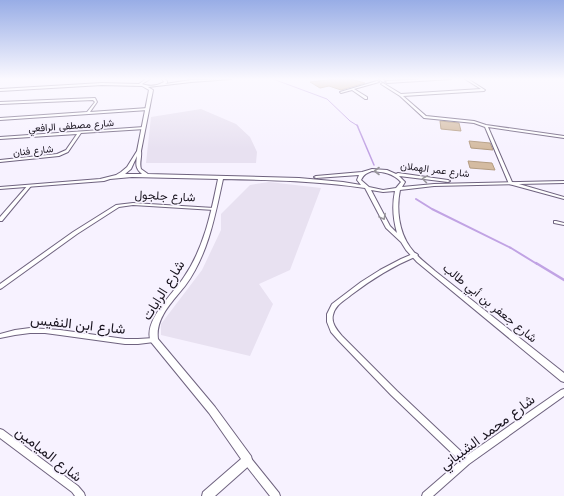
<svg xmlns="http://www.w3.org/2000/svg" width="564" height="496" viewBox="0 0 564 496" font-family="Jost,Vazirmatn,sans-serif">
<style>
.built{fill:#e8e1f1}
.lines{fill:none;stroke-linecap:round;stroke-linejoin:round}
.stream-far3{stroke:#c1a3e4;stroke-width:1}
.stream-far2{stroke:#c1a3e4;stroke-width:1.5}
.stream-far1{stroke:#c1a3e4;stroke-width:2}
.stream{stroke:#c1a3e4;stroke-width:2.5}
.building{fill:#d4bba1;stroke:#b49c82}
.minor-casing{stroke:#6f637f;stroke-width:2}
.tertiary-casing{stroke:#6f637f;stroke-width:2}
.minor{fill:#fff;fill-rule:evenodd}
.tertiary{fill:#fff;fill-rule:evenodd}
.oneway{stroke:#97959a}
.labels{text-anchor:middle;stroke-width:3.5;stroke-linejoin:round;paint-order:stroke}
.far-street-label{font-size:10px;fill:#18131e;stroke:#f7f2ff}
.street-label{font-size:12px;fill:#18131e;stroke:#f7f2ff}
.near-street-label{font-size:14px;fill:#18131e;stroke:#f7f2ff}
</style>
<rect width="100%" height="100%" fill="#f7f2ff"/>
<path class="built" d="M 201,109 L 236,124 L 250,137 L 257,152 L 256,163 L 146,163 L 151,117 Z
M 269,182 L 321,188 L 290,270 L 259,284 L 273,304 L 250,356 L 161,335 L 161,324 L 202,270 L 221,230 L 221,214 L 250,185 Z"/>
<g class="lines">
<path class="stream-far3" d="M 273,79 L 327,99 L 350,121 L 358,126"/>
<path class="stream-far2" d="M 357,125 L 374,165"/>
<path class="stream-far1" d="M 416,199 L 432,209 L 511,248 L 537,264"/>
<path class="stream" d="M 536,263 L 564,280"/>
</g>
<path class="building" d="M 335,79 L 351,79 L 365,83 L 341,90 L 329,86 L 320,88 L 310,82 Z
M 440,121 L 459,123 L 461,131 L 441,129 Z
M 469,141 L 490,143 L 493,150 L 471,148 Z
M 468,161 L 492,163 L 495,170 L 470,168 Z"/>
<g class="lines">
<defs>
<path id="minor" d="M 379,79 L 383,79 L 385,81 L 383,82 Z
M 427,79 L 451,79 L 387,83 L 386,82 L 387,81 Z
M 465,79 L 468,79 L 485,90 L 484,91 L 403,96 L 426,116 L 474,121 L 486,125 L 564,136 L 564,138 L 488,127 L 512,182 L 564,197 L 564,199 L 509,184 L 485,127 L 474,123 L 424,118 L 400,96 L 381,84 L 383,83 L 401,94 L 481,89 Z
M 377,81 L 379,82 L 354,89 L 367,97 L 367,99 L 365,99 L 352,90 L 341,93 L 340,92 Z
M 95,98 L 97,102 L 90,112 L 148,108 L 149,109 L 148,110 L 0,120 L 0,118 L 87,112 L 95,102 L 93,100 L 0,104 L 0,102 Z
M 144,127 L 145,127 L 145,129 L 81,133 L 68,152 L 59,156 L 0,162 L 0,160 L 57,154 L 66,150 L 77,134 L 0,139 L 0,137 Z
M 28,185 L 29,185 L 31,186 L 2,221 L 0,221 L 0,217 Z
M 133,203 L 214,208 L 216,209 L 214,210 L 133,205 L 119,207 L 77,234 L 2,288 L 0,289 L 0,284 L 73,232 L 116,205 Z
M 554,221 L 556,221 L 564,223 L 564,225 L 554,223 Z
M 415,253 L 417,254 L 418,255 L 417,256 C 393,266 372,279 351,295 C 344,301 335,305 333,315 C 331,323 337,330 342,336 L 397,391 L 466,456 L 561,390 L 564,389 L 564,396 L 469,464 L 433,496 L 422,496 L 423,493 L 460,461 L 391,395 L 338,340 L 331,332 L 327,322 L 327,314 L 332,304 L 361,282 L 380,270 L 401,259 Z
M 30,328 L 60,330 L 125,339 L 138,339 L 154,338 L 156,338 L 157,340 L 156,342 L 154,342 L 138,344 L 125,344 L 60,335 L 45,333 L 30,333 L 15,335 L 0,338 L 0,334 L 15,330 Z
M 0,429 L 3,430 L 78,486 L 84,493 L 85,496 L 75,496 L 72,492 L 0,438 Z
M 247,456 L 250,457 L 279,493 L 280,496 L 270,496 L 244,463 L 243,460 L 244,457 Z"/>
<path id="tertiary" d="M 146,79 L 150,79 L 142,84 C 150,87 157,86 164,82 L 162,79 L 165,79 L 167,81 L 167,83 L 165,84 L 191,80 L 231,79 L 191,82 L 148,87 L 153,90 L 141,151 C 142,157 139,163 141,169 L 148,174 L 299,178 L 343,182 L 361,185 L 357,180 L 359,175 L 316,178 L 314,177 L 316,176 L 362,172 L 372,169 L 387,170 L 396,174 L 398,173 L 448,180 L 450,181 L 448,182 L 399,176 L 405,182 L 402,187 L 434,184 L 564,181 L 564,183 L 434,186 L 400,190 C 396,209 399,232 410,247 C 417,257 427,264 435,271 L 564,373 L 564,382 L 561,381 L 417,262 L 406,250 L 401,242 L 386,228 L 365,188 C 318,181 271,180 223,179 C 215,216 208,255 185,286 C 173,301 155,318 158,339 L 215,407 L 251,456 L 252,460 L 251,464 L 215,496 L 202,496 L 203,492 L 241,459 L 209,413 L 151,342 C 142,321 174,293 184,277 C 204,248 211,213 218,179 L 132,177 L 110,179 L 104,181 L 0,189 L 0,187 L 100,179 L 116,175 L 121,172 L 127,167 L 137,151 L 149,90 L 142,86 L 102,85 L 0,91 L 0,89 L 102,83 L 139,84 ZM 137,156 C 136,164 135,168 142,174 L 125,174 L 131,169 ZM 372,171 C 383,172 393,173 401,182 L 396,188 L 383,190 L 369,187 L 361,180 C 364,174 367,173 372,171 ZM 371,190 L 383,192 L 395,191 C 392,205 393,219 397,233 L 390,226 Z"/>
</defs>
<use href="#minor" class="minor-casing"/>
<use href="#tertiary" class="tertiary-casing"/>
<use href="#minor" class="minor"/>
<use href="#tertiary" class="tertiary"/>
</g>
<defs><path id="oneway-chevron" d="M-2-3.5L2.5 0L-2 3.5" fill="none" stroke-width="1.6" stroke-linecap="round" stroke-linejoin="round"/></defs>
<g class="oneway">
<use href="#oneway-chevron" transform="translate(377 171) rotate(180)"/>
<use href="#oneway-chevron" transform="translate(425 179) rotate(-172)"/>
<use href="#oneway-chevron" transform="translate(383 217) rotate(62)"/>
</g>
<linearGradient id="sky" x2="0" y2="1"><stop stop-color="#98ade6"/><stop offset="0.53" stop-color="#fbf9ff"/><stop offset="1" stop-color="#fbf9ff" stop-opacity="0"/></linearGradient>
<rect width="564" height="149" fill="url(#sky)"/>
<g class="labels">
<g class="far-street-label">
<text transform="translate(71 125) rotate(-4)" y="4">شارع مصطفى الرافعي</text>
<text transform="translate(33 150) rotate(-6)" y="4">شارع فنان</text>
<text transform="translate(435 169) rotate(7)" y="4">شارع عمر الهملان</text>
</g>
<g class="street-label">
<text transform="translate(165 196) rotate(3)" y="4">شارع جلجول</text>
<text transform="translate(490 303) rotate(39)" y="4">شارع جعفر بن أبي طالب</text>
</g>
<g class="near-street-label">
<text transform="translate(163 290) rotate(-58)" y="5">شارع الرايات</text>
<text transform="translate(78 324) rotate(6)" y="5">شارع ابن النفيس</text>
<text transform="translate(487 432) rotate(-37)" y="5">شارع محمد الشيباني</text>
<text transform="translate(49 454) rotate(38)" y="5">شارع الميامين</text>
</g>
</g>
</svg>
